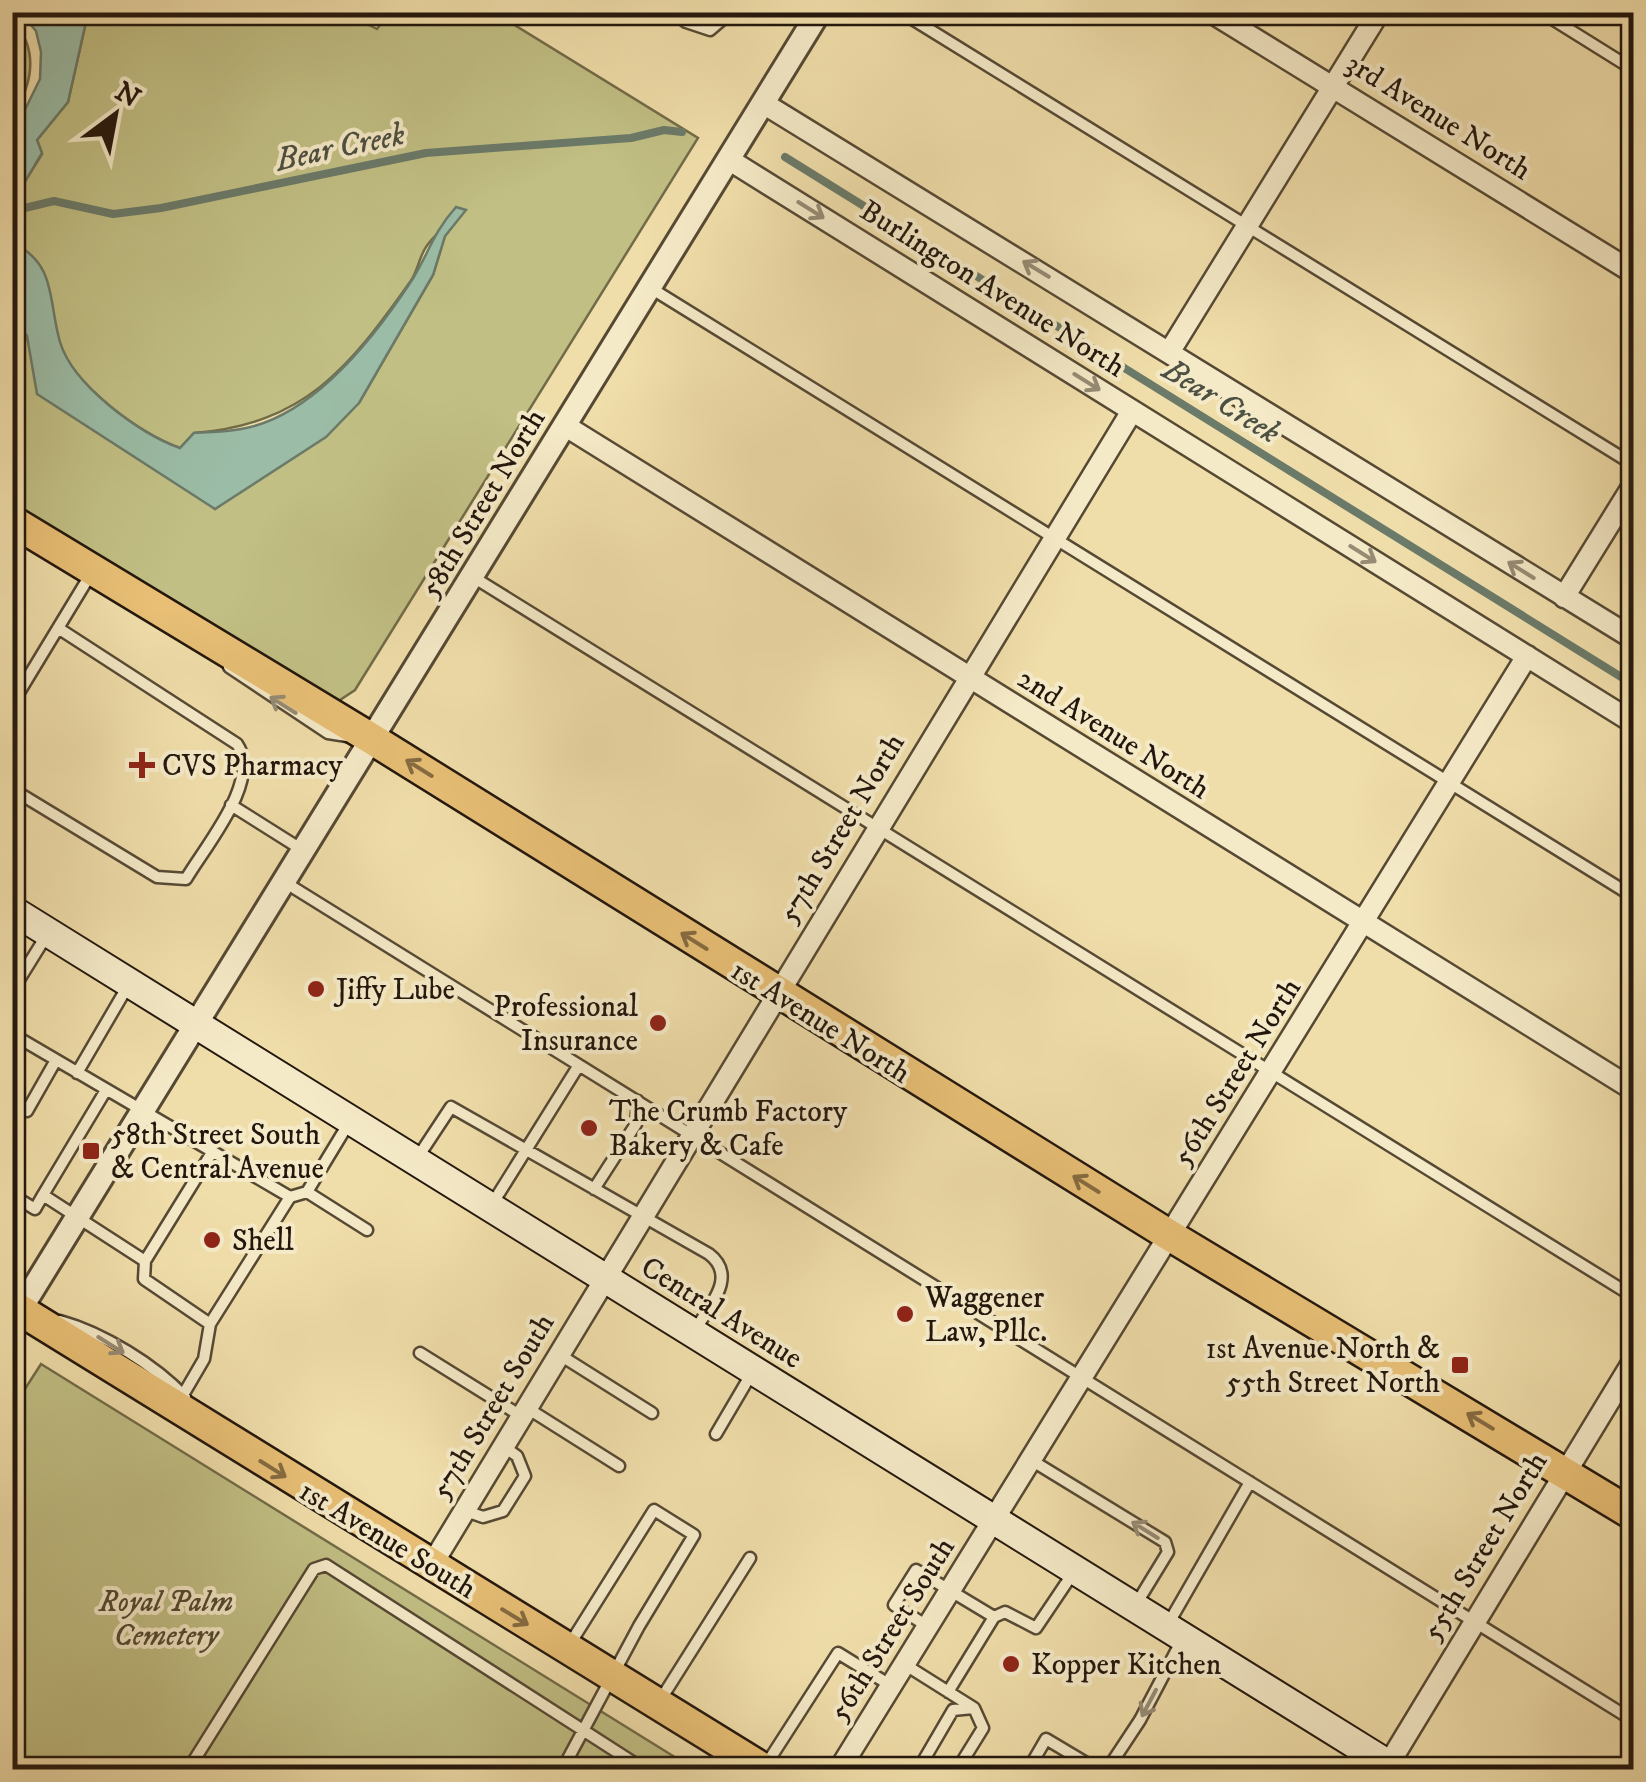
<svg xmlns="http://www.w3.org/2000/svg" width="1646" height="1782" viewBox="0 0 1646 1782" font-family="'IM FELL DW Pica',serif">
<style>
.green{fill:#c1bf84;stroke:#726b48;stroke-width:2.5}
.water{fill:#9bbca6;stroke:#6b7a69;stroke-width:2.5}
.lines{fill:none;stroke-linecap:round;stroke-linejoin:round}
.stream{stroke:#6b7a69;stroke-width:8}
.service-casing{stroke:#564934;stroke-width:15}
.minor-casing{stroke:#564934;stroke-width:25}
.tertiary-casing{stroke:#564934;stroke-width:28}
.secondary-casing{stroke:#23170d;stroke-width:32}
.primary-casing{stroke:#23170d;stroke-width:35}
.service{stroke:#f5eac8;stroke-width:10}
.minor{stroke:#f5eac8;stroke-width:20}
.tertiary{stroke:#f5eac8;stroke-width:22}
.secondary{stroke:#f5eac8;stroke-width:28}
.primary{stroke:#e8bf75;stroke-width:30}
.oneway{stroke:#968b74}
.oneway2{stroke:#866b41}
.poi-dot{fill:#8f2418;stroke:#f5eac8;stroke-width:4}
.labels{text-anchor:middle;stroke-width:8;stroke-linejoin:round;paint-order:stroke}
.street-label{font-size:30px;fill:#23170d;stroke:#f5eac8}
.poi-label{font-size:30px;fill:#23170d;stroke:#f5eac8;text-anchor:start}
.park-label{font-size:30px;font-style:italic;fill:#524931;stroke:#f5eac8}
.water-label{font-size:32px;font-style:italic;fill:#4d5143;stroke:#f5eac8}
</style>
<rect width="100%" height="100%" fill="#f0deaa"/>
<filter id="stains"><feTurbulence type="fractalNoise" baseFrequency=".002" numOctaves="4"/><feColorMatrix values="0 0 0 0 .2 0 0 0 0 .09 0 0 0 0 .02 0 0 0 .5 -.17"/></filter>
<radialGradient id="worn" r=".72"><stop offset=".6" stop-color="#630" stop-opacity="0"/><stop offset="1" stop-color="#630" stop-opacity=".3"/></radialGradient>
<path class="green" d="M 88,13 L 345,13 L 377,29 L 389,13 L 495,13 L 698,138 L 355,690 L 337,702 L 13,505 L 13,315 L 27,336 L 33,359 L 215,509 L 359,403 L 433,275 L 445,236 L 465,210 C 453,221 435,233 426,247 C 419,257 418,271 410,282 C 349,368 305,424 194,433 L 180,448 C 140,433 74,386 60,344 C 49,308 51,261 13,243 L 12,202 L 42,154 L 37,140 L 68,102 Z
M 13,20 C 39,50 33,83 13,115 Z
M 41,1364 L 694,1769 L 13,1769 L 12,1409 Z"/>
<path class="water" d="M 21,13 L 88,13 L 68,102 L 37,140 L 42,153 L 13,202 L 13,134 L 40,79 L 41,52 L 36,31 Z
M 456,207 L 466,210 L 445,236 L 433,275 L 359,403 L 326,437 L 215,509 L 37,394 L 27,336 L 13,315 L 13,243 C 57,264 48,301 60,342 C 73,385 139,434 180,448 L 194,433 C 209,432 226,432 241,429 C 313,417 374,338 412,280 C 429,253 432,234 456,207 Z"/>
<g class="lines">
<path class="stream" d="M 785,157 L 1634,685
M 12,211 L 54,201 L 113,214 L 161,208 L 426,153 L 631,138 L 664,130 L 682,132"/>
<defs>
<path id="service" d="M 673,12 L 686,22 L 710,30 L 731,12
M 901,12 L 1634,465
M 1541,12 L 1634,70
M 649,287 L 1634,897
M 473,577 L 1634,1297
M 229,667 L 328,733 L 347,736
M 12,704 L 92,572
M 12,789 L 157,877 L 186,879 C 206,845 262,780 237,744 L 58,628
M 231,805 L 304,851
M 286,883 L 1634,1721
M 12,991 L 48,933
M 12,1034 L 290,1197
M 77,1073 L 129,984
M 27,1111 L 56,1060
M 416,1160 L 451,1107 L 709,1254 C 739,1277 708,1307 694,1332
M 594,1189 L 636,1124 L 638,1101
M 307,1192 L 367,1230
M 12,1195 L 35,1209 L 43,1195 L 145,1261 L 211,1154
M 43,1195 L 106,1090
M 491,1206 L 579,1065
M 145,1261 L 144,1279 L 210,1324
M 60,1321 C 103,1333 155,1365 185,1397
M 420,1353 L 521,1416
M 560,1355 L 652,1413
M 183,1395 L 204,1359 L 210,1324 L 290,1197 L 307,1192 L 350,1121
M 527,1408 L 619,1466
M 716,1434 L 753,1371
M 1031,1460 L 1165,1542 L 1168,1552 L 1135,1606
M 466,1511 L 483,1517 L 503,1511 L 525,1476 L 517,1456 L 503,1446
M 994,1617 L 1005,1612 L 1036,1628 L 1073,1573
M 927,1626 L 894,1605 L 916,1570 L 994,1617 L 948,1692
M 1167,1626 L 1250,1482
M 904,1664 L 974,1708 L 983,1728 L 957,1770
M 661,1699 L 750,1558
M 764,1768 L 838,1653 L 890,1685
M 188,1770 L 314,1569 L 326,1565 L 645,1770
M 562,1770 L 639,1626 L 694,1535 L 654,1510 L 568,1647
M 918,1770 L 953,1710 L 973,1708
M 1028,1770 L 1046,1739 L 1098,1770
M 1107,1770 L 1140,1720 L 1183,1638"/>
<path id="minor" d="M 1211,12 L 1634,273
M 763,103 L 1634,639
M 728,159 L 1634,723
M 1170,351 L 1379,12
M 564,425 L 1634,1090
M 1564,597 L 1634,484
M 431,1566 L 1132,411
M 839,1770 L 1527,656
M 1385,1770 L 1634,1360"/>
<path id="tertiary" d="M 12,1323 L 819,12"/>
<path id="secondary" d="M 12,910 L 1397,1770"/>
<path id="primary" d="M 12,521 L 372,739 L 1169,1235 L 1634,1515
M 12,1305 L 765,1770"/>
</defs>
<use href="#service" class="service-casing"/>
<use href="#minor" class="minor-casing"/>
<use href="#tertiary" class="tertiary-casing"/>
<use href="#secondary" class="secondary-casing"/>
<use href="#primary" class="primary-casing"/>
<use href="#service" class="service"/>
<use href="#minor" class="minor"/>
<use href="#tertiary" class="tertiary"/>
<use href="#secondary" class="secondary"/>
<use href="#primary" class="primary"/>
</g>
<defs><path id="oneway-shaft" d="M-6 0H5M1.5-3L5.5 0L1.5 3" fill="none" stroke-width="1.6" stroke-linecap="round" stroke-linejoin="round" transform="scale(2.5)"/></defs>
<g class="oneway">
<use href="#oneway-shaft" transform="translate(811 210) rotate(32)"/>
<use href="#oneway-shaft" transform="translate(1036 269) rotate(-149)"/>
<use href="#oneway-shaft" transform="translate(1087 382) rotate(32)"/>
<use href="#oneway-shaft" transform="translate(1363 554) rotate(32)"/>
<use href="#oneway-shaft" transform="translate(1521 570) rotate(-148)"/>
<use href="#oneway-shaft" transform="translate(283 705) rotate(-148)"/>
<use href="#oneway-shaft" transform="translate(111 1345) rotate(32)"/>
<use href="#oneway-shaft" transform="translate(1145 1530) rotate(-148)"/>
<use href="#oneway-shaft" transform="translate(1149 1703) rotate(118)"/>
</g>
<g class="oneway2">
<use href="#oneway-shaft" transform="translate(419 768) rotate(-148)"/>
<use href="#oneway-shaft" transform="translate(694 941) rotate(-148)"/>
<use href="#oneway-shaft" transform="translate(1086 1184) rotate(-148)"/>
<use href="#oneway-shaft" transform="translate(1480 1421) rotate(-149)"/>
<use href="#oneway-shaft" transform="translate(273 1469) rotate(32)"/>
<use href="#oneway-shaft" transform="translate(515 1617) rotate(31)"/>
</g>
<g class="poi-dot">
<path d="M137 750h10v10h10v10h-10v10h-10v-10h-10v-10h10z"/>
<circle cx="316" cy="989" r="10"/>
<circle cx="658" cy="1023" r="10"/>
<circle cx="589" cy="1128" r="10"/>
<rect x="81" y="1141" width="20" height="20" rx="5"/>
<circle cx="212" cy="1240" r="10"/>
<circle cx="905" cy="1314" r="10"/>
<rect x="1450" y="1355" width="20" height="20" rx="5"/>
<circle cx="1011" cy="1664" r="10"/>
</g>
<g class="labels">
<g class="street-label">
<text transform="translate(1439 116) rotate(32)" y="10">3rd Avenue North</text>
<text transform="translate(993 288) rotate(32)" y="10">Burlington Avenue North</text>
<text transform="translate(482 503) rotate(-59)" y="10">58th Street North</text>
<text transform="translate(1114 733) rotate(32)" y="10">2nd Avenue North</text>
<text transform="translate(841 828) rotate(-59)" y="10">57th Street North</text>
<text transform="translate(821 1021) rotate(32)" y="10">1st Avenue North</text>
<text transform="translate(1236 1072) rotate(-58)" y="10">56th Street North</text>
<text transform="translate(722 1312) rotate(32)" y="10">Central Avenue</text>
<text transform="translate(492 1406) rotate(-59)" y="10">57th Street South</text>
<text transform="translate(388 1539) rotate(31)" y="10">1st Avenue South</text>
<text transform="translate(1484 1546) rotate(-59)" y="10">55th Street North</text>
<text transform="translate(891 1629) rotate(-58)" y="10">56th Street South</text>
</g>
<g class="poi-label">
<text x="162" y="775">CVS Pharmacy</text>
<text x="336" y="999">Jiffy Lube</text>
<text x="638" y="1016" text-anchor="end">Professional<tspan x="638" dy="34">Insurance</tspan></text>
<text x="609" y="1121">The Crumb Factory<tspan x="609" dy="34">Bakery &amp; Cafe</tspan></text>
<text x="111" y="1144">58th Street South<tspan x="111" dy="34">&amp; Central Avenue</tspan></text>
<text x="232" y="1250">Shell</text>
<text x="925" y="1307">Waggener<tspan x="925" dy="34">Law, Pllc.</tspan></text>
<text x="1440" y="1358" text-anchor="end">1st Avenue North &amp;<tspan x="1440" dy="34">55th Street North</tspan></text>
<text x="1031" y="1674">Kopper Kitchen</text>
</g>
<g class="park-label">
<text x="166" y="1611">Royal Palm<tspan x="166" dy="34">Cemetery</tspan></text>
</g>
<g class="water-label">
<text transform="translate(340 146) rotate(-12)" y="11">Bear Creek</text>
<text transform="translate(1222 400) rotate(32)" y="11">Bear Creek</text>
</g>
</g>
<rect width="1646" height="1782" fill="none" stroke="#f0deaa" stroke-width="50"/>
<rect x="15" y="15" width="1616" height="1752" fill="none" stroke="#23170d" stroke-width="5"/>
<rect x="25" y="25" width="1596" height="1732" fill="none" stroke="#23170d" stroke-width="2.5"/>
<g transform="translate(115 115) rotate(32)" stroke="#f5eac8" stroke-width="8" paint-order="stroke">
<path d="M0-8L18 38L0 25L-18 38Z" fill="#23170d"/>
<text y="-15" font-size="28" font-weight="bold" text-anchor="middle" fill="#23170d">N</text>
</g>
<rect width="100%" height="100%" filter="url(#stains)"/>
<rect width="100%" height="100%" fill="url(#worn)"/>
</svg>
